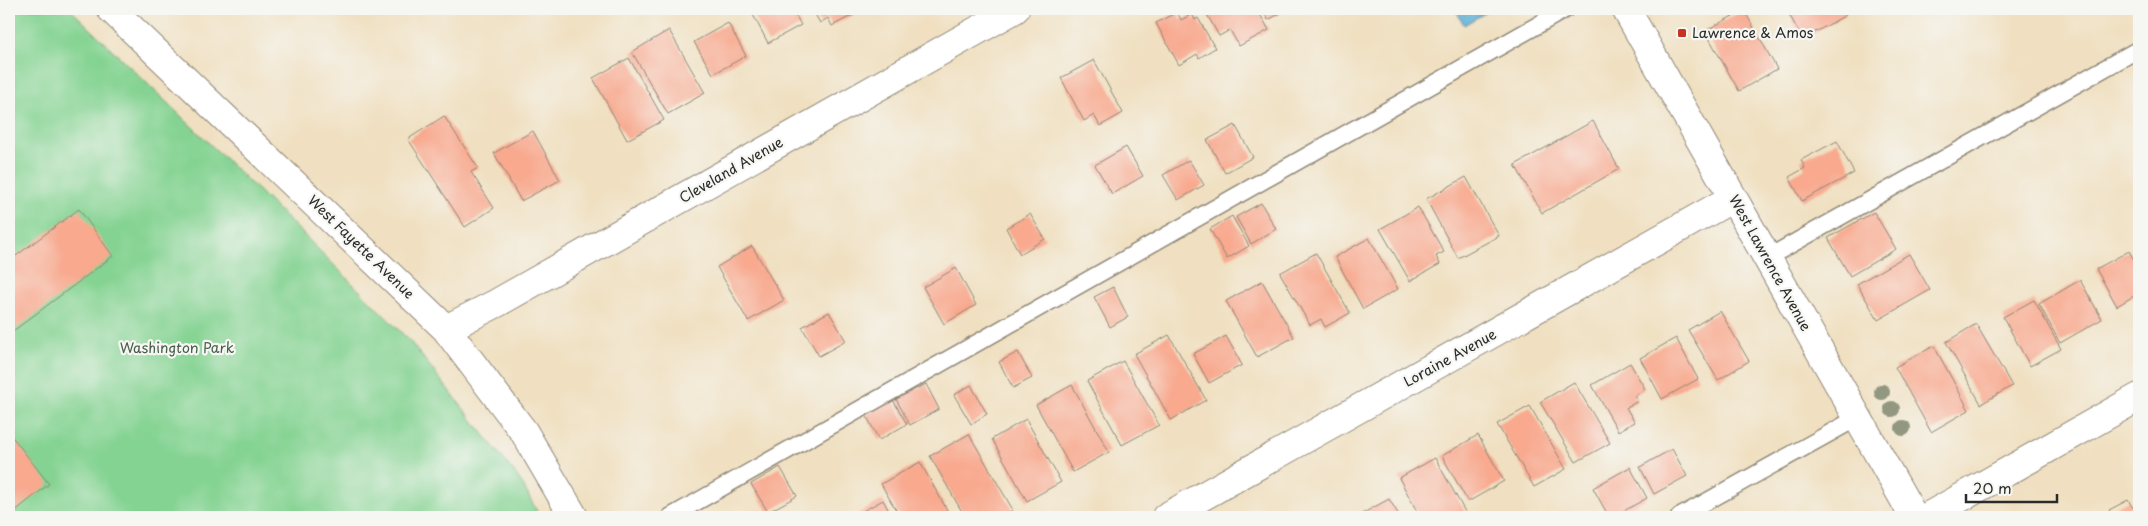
<svg xmlns="http://www.w3.org/2000/svg" width="2148" height="526" viewBox="0 0 2148 526" font-family="'Playpen Sans',sans-serif">
<style>
.green{fill:#84d392;stroke:#587f5e}
.water{fill:#58aed4;stroke:#426c80}
.building{fill:#f8a98e}
.lines{fill:none;stroke-linecap:round;stroke-linejoin:round}
.service-casing{stroke:#8e8676;stroke-width:19}
.minor-casing{stroke:#8e8676;stroke-width:30}
.tertiary-casing{stroke:#8e8676;stroke-width:30}
.service{stroke:#fff;stroke-width:16}
.minor{stroke:#fff;stroke-width:28}
.tertiary{stroke:#fff;stroke-width:28}
.tree{fill:#929880}
.poi-dot{fill:#c8321e;stroke:#f6f6f2;stroke-width:2}
.labels{text-anchor:middle;stroke-width:4.5;stroke-linejoin:round;paint-order:stroke}
.poi-label{font-size:14px;fill:#2b2b2b;stroke:#f6f6f2;text-anchor:start}
.street-label{font-size:14px;fill:#2b2b2b;stroke:#f6f6f2}
.park-label{font-size:14px;fill:#465d4a;stroke:#f6f6f2}
</style>
<rect width="100%" height="100%" fill="#f6f6f2"/>
<filter id="ink" filterUnits="userSpaceOnUse"><feTurbulence type="fractalNoise" baseFrequency=".02" numOctaves="2"/><feDisplacementMap in="SourceGraphic" scale="10" xChannelSelector="R" yChannelSelector="G"/><feConvolveMatrix kernelMatrix="1 2 1 2 8 2 1 2 1" color-interpolation-filters="sRGB"/></filter>
<filter id="wash" filterUnits="userSpaceOnUse"><feTurbulence type="fractalNoise" baseFrequency=".0096" numOctaves="4" result="noise"/><feDisplacementMap in="SourceGraphic" scale="20" xChannelSelector="R" yChannelSelector="G"/><feGaussianBlur stdDeviation="1.12" result="paint"/><feColorMatrix in="noise" values="0 0 0 0 0 0 0 0 0 0 0 0 0 0 0 0 0 1.4 0 .05"/><feComposite in="paint" operator="in"/></filter>
<g filter="url(#wash)">
<rect width="100%" height="100%" fill="#f0e0c1"/>
<path class="green" d="M 9,9 L 70,9 L 298,229 L 409,340 L 520,480 L 540,517 L 9,517 Z"/>
<path class="water" d="M 1455,9 L 1483,9 L 1485,13 L 1464,25 Z"/>
<g id="blocks">
<path class="building" d="M 750,9 L 792,9 L 801,25 L 768,43 Z
M 812,9 L 857,9 L 859,12 L 832,26 L 828,18 L 820,23 Z
M 1204,9 L 1257,9 L 1269,30 L 1239,46 L 1230,30 L 1219,36 Z
M 1262,9 L 1288,9 L 1268,20 Z
M 1786,9 L 1843,9 L 1846,15 L 1803,39 Z
M 1744,10 L 1777,69 L 1739,91 L 1705,31 Z
M 1177,12 L 1181,20 L 1192,14 L 1195,20 L 1198,18 L 1215,48 L 1199,58 L 1197,54 L 1179,65 L 1156,23 Z
M 728,23 L 746,56 L 713,74 L 694,42 Z
M 669,30 L 705,93 L 668,114 L 632,52 Z
M 629,58 L 664,120 L 627,140 L 593,78 Z
M 1094,60 L 1123,113 L 1100,126 L 1094,115 L 1084,121 L 1061,78 Z
M 444,116 L 478,168 L 471,172 L 494,208 L 465,227 L 408,139 Z
M 1593,121 L 1619,169 L 1542,213 L 1515,165 Z
M 1235,125 L 1253,157 L 1225,173 L 1207,140 Z
M 533,131 L 560,180 L 521,201 L 494,153 Z
M 1837,141 L 1854,173 L 1802,201 L 1789,177 L 1805,168 L 1801,160 Z
M 1126,147 L 1143,176 L 1112,194 L 1095,165 Z
M 1189,160 L 1204,185 L 1178,200 L 1163,175 Z
M 1466,177 L 1499,236 L 1458,258 L 1426,199 Z
M 1261,203 L 1276,229 L 1251,244 L 1236,217 Z
M 1418,207 L 1444,252 L 1436,256 L 1440,264 L 1410,281 L 1380,229 Z
M 79,209 L 113,256 L 9,334 L 9,261 Z
M 1874,212 L 1896,249 L 1850,276 L 1828,238 Z
M 1030,214 L 1045,239 L 1020,254 L 1006,228 Z
M 1232,216 L 1249,246 L 1227,259 L 1210,229 Z
M 1369,238 L 1398,289 L 1363,309 L 1335,257 Z
M 752,246 L 784,300 L 748,321 L 717,267 Z
M 2129,251 L 2139,269 L 2139,293 L 2117,306 L 2096,269 Z
M 1316,253 L 1350,313 L 1325,327 L 1321,319 L 1310,325 L 1280,273 Z
M 1909,254 L 1930,290 L 1878,320 L 1857,284 Z
M 956,268 L 976,305 L 944,324 L 923,287 Z
M 2080,280 L 2102,319 L 2060,343 L 2039,304 Z
M 1262,281 L 1294,337 L 1257,357 L 1226,301 Z
M 1113,287 L 1128,317 L 1110,327 L 1094,297 Z
M 2034,300 L 2061,349 L 2030,366 L 2003,317 Z
M 1720,311 L 1749,361 L 1718,380 L 1688,330 Z
M 829,312 L 846,341 L 819,356 L 802,327 Z
M 1976,324 L 2012,386 L 1981,404 L 1946,342 Z
M 1169,335 L 1206,400 L 1171,420 L 1134,354 Z
M 1226,336 L 1242,365 L 1209,383 L 1193,354 Z
M 1676,338 L 1698,379 L 1662,399 L 1640,358 Z
M 1934,346 L 1969,410 L 1931,432 L 1895,367 Z
M 1018,352 L 1032,378 L 1013,388 L 999,362 Z
M 1123,361 L 1159,425 L 1122,445 L 1087,381 Z
M 1630,363 L 1645,389 L 1634,396 L 1638,401 L 1626,408 L 1635,422 L 1618,431 L 1592,385 Z
M 1574,382 L 1610,443 L 1576,462 L 1540,402 Z
M 926,384 L 939,409 L 910,425 L 896,399 Z
M 971,385 L 987,414 L 971,424 L 954,395 Z
M 1072,385 L 1109,452 L 1073,472 L 1036,405 Z
M 893,400 L 907,424 L 879,440 L 866,415 Z
M 1530,406 L 1566,469 L 1534,487 L 1497,424 Z
M 1026,419 L 1061,482 L 1027,501 L 992,439 Z
M 10,434 L 49,484 L 9,516 L 9,435 Z
M 969,434 L 1013,510 L 1000,517 L 965,517 L 930,456 Z
M 1478,435 L 1504,481 L 1468,502 L 1442,456 Z
M 1672,449 L 1687,476 L 1654,494 L 1640,467 Z
M 1435,458 L 1468,517 L 1420,517 L 1399,478 Z
M 920,462 L 951,517 L 900,517 L 881,484 Z
M 780,467 L 797,496 L 768,512 L 751,484 Z
M 1630,467 L 1647,498 L 1613,517 L 1609,517 L 1593,488 Z
M 1389,499 L 1400,517 L 1356,517 Z
M 883,500 L 892,517 L 852,517 Z
M 2128,500 L 2133,508 L 2139,504 L 2139,517 L 2113,517 L 2109,510 Z"/>
</g>
</g>
<g filter="url(#ink)">
<use href="#blocks" fill-opacity="0" stroke="#8e8676" stroke-width="1"/>
<g class="lines">
<defs>
<path id="service" d="M 1767,258 L 2139,49
M 670,517 L 1566,9
M 1679,517 L 1857,418"/>
<path id="minor" d="M 111,9 L 446,329 L 524,432 L 574,517
M 446,329 L 497,303 L 1015,9
M 1166,517 L 1733,198
M 1927,517 L 2139,397"/>
<path id="tertiary" d="M 1626,9 L 1914,517"/>
</defs>
<use href="#service" class="service-casing"/>
<use href="#minor" class="minor-casing"/>
<use href="#tertiary" class="tertiary-casing"/>
<use href="#service" class="service"/>
<use href="#minor" class="minor"/>
<use href="#tertiary" class="tertiary"/>
</g>
<g class="tree">
<circle cx="1882" cy="392" r="8"/>
<circle cx="1892" cy="409" r="8"/>
<circle cx="1903" cy="428" r="8"/>
</g>
</g>
<rect class="poi-dot" x="1677" y="28" width="10" height="10" rx="2.5"/>
<g class="labels">
<g class="poi-label">
<text x="1692" y="38">Lawrence &amp; Amos</text>
</g>
<g class="street-label">
<text transform="translate(731 170) rotate(-30)" y="5">Cleveland Avenue</text>
<text transform="translate(361 247) rotate(44)" y="5">West Fayette Avenue</text>
<text transform="translate(1770 263) rotate(61)" y="5">West Lawrence Avenue</text>
<text transform="translate(1450 358) rotate(-29)" y="5">Loraine Avenue</text>
</g>
<g class="park-label">
<text x="177" y="353">Washington Park</text>
</g>
</g>
<rect width="2148" height="526" fill="none" stroke="#f6f6f2" stroke-width="30"/>
<path d="M1966 494v8h91v-8" fill="none" stroke="#2b2b2b" stroke-width="2.5"/>
<text x="1973" y="494" font-size="15" fill="#2b2b2b" stroke="#f6f6f2" stroke-width="4" paint-order="stroke">20 m</text>
</svg>
